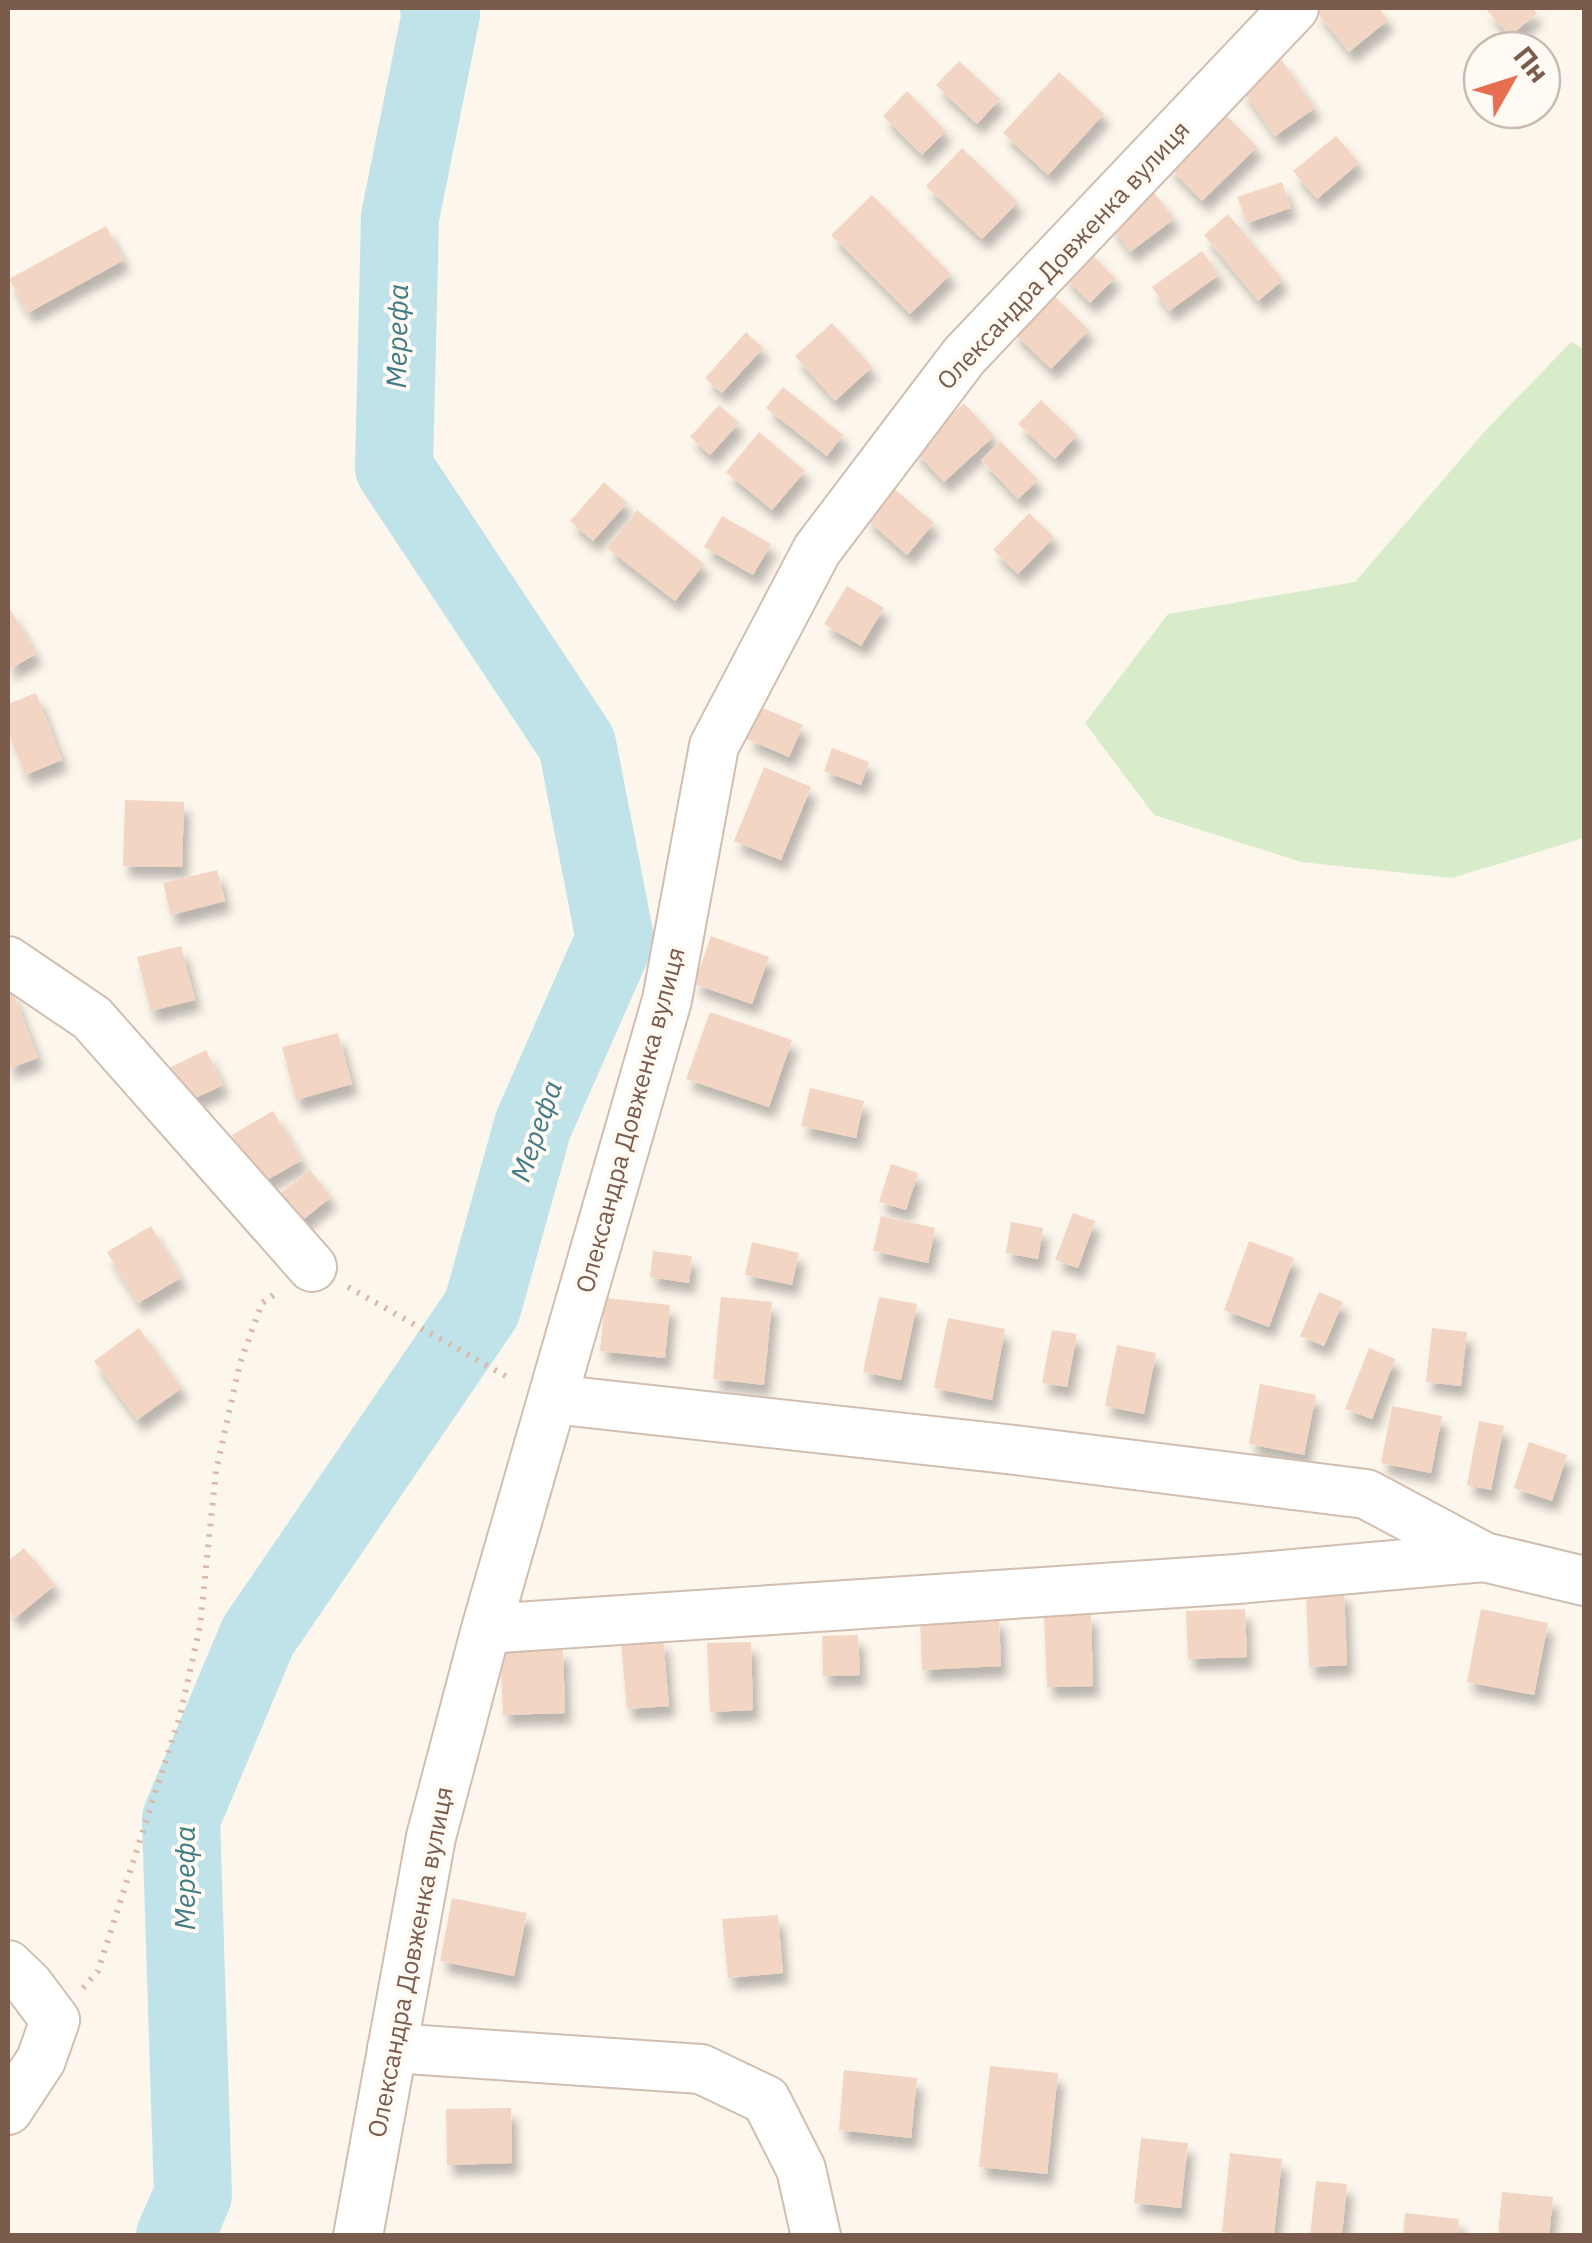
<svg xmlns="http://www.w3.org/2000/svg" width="1592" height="2243" viewBox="0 0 1592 2243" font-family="'IBM Plex Sans',sans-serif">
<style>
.green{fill:#d8ecc9}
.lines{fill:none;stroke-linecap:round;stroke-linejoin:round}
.river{stroke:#bfe3e8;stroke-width:78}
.building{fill:#f3d5c3;filter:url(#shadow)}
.street-casing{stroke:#d1beb0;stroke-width:52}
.path{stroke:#d9b8a5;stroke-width:6;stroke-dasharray:2.5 8;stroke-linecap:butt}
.street{stroke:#fff;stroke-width:48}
.labels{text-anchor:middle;stroke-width:8;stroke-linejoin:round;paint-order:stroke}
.street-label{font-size:25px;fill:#7a5c4d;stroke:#fffaf3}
.water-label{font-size:28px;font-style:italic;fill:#437c86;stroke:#fffaf3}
</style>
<defs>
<filter id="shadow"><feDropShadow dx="6" dy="11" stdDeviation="5" flood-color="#0004"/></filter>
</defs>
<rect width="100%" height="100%" fill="#fdf6ec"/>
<path class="green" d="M 1571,342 L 1584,349 L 1584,838 L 1452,878 L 1301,862 L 1154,815 L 1085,723 L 1168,614 L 1355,582 L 1485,431 Z"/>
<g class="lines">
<path class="river" d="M 175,2236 L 193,2195 L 181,1819 L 258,1636 L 482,1308 L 533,1125 L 615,939 L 577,744 L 394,468 L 400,217 L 441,14 L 439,8"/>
</g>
<path class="building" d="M 1316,8 L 1379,8 L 1388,20 L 1349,52 L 1314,9 Z
M 1485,8 L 1532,8 L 1537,13 L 1510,36 Z
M 1281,59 L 1315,108 L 1275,136 L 1241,88 Z
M 959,61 L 1000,99 L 977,124 L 936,85 Z
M 1059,72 L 1104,114 L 1048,175 L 1003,133 Z
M 907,91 L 946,131 L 922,155 L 883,116 Z
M 1222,111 L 1257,147 L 1202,201 L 1167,165 Z
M 1336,136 L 1359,163 L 1317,199 L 1293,171 Z
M 962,148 L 1018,202 L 982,239 L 926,186 Z
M 1282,182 L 1291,208 L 1247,223 L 1237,197 Z
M 1153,191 L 1174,219 L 1130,252 L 1109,223 Z
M 872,195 L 951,274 L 910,314 L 831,235 Z
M 1228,214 L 1283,280 L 1258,301 L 1204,235 Z
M 106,226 L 124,260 L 28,313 L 9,279 Z
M 1088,250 L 1115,278 L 1090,303 L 1063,275 Z
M 1202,251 L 1219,275 L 1169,311 L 1152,287 Z
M 1050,292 L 1089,330 L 1051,369 L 1012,331 Z
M 832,323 L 872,367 L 835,401 L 795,356 Z
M 746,332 L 763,348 L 722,393 L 705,378 Z
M 783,387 L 843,435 L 827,456 L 766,408 Z
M 1041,400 L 1077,435 L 1055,459 L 1018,424 Z
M 964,403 L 994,436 L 944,482 L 913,449 Z
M 719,405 L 739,423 L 710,455 L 690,437 Z
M 759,432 L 805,471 L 772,510 L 726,472 Z
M 1000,441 L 1038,480 L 1018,499 L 981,460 Z
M 604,482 L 627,503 L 593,541 L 570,521 Z
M 892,487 L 934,523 L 907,555 L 865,518 Z
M 637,510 L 704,564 L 675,601 L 607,548 Z
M 1029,513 L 1054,537 L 1018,574 L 993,550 Z
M 722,516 L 771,544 L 753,575 L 704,547 Z
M 847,586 L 884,608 L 861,646 L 824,624 Z
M 8,605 L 36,654 L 8,670 Z
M 36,693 L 62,760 L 25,775 L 8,730 L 8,704 Z
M 760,707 L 803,725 L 789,757 L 747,739 Z
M 832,748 L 869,762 L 861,785 L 824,771 Z
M 764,767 L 811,787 L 781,860 L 734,841 Z
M 125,800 L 184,802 L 182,867 L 123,866 Z
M 217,870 L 225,901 L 171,915 L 163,883 Z
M 711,936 L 769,957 L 752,1004 L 694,984 Z
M 181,946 L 195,1000 L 151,1011 L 137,957 Z
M 11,988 L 38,1058 L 8,1069 L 8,990 Z
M 710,1012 L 792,1040 L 769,1107 L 686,1079 Z
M 338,1033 L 352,1084 L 296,1100 L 282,1047 Z
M 206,1050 L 223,1085 L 183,1104 L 167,1069 Z
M 810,1088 L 864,1101 L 856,1138 L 801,1126 Z
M 273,1111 L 302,1160 L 260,1184 L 232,1135 Z
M 891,1164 L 918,1173 L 906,1210 L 879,1202 Z
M 310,1170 L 331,1197 L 294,1227 L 272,1200 Z
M 1073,1213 L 1095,1221 L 1078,1268 L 1055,1260 Z
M 881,1216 L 935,1228 L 928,1263 L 873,1251 Z
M 1011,1222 L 1043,1228 L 1038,1259 L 1006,1253 Z
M 151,1226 L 181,1278 L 138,1303 L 107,1252 Z
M 1249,1241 L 1294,1258 L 1269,1327 L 1224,1310 Z
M 752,1242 L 799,1253 L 792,1285 L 745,1275 Z
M 653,1251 L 692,1256 L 689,1283 L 650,1277 Z
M 1319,1292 L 1343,1302 L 1324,1346 L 1300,1336 Z
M 721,1297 L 772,1302 L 764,1385 L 713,1379 Z
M 879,1297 L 917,1304 L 901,1380 L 863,1372 Z
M 605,1298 L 670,1305 L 665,1358 L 600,1351 Z
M 948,1318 L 1005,1329 L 992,1400 L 934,1388 Z
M 139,1328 L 182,1388 L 137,1420 L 94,1361 Z
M 1432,1328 L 1467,1332 L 1461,1386 L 1426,1382 Z
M 1052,1330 L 1077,1334 L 1067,1387 L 1042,1383 Z
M 1117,1345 L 1156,1353 L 1144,1414 L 1105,1406 Z
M 1369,1348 L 1395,1359 L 1372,1419 L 1345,1409 Z
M 1260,1384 L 1316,1395 L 1304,1455 L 1249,1444 Z
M 1392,1406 L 1442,1416 L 1431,1473 L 1381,1463 Z
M 1479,1421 L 1504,1426 L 1491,1490 L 1467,1485 Z
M 1529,1442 L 1567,1455 L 1552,1501 L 1514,1488 Z
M 24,1548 L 55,1585 L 15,1618 L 8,1609 L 8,1561 Z
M 1344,1590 L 1347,1665 L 1309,1667 L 1306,1592 Z
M 1245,1609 L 1247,1657 L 1188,1659 L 1186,1611 Z
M 1481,1609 L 1548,1623 L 1534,1695 L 1467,1682 Z
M 1091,1613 L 1093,1686 L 1047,1687 L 1044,1615 Z
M 999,1617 L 1001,1666 L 922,1670 L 920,1620 Z
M 858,1635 L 860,1675 L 823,1676 L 822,1636 Z
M 663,1639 L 669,1706 L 627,1709 L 621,1643 Z
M 751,1642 L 753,1710 L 710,1712 L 707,1643 Z
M 563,1648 L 565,1713 L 503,1715 L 500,1650 Z
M 452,1898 L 527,1913 L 514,1976 L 440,1961 Z
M 778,1915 L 783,1973 L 728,1978 L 722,1919 Z
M 990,2066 L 1058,2073 L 1047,2174 L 979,2167 Z
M 844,2070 L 917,2078 L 911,2138 L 839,2130 Z
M 511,2108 L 512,2163 L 447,2165 L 446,2109 Z
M 1141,2138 L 1188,2143 L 1181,2208 L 1134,2203 Z
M 1230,2153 L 1282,2159 L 1274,2236 L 1222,2232 Z
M 1316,2181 L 1347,2184 L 1342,2236 L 1310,2236 Z
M 1502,2192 L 1553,2197 L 1549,2236 L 1498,2236 Z
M 1405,2213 L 1459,2219 L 1458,2236 L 1403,2236 Z"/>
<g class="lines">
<defs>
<path id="street" d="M 8,961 L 92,1018 L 312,1267
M 552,1399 L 1015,1450 L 1366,1494 L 1484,1557 L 1584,1581
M 486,1629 L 1237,1579 L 1484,1557
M 8,1965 L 28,1984 L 55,2020 L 41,2060 L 8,2110
M 392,2048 L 701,2069 L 766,2100 L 801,2169 L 816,2236
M 358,2236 L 431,1837 L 486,1629 L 667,1000 L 714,746 L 817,550 L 964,356 L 1294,8"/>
</defs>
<use href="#street" class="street-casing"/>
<path class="path" d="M 348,1287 L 511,1379
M 83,1988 L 98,1971 L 180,1716 L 200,1626 L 216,1471 L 240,1363 L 262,1303 L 278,1292"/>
<use href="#street" class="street"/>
</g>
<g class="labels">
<g class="street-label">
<text transform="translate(1063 255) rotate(-47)" y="9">Олександра Довженка вулиця</text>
<text transform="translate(630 1120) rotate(-75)" y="9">Олександра Довженка вулиця</text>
<text transform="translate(410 1962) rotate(-79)" y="9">Олександра Довженка вулиця</text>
</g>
<g class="water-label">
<text transform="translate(397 336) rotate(-89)" y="10">Мерефа</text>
<text transform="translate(536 1131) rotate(-71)" y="10">Мерефа</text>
<text transform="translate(185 1878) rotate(-90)" y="10">Мерефа</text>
</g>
</g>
<rect width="1592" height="2243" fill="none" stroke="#7a5c4d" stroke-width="20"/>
<g transform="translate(1512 80) rotate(51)"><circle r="48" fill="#fffaf3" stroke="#cabbb1" stroke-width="2.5"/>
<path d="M0-8L18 38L0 25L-18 38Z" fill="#e76f51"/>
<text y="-15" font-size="28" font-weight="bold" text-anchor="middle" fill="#7a5c4d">Пн</text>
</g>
</svg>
